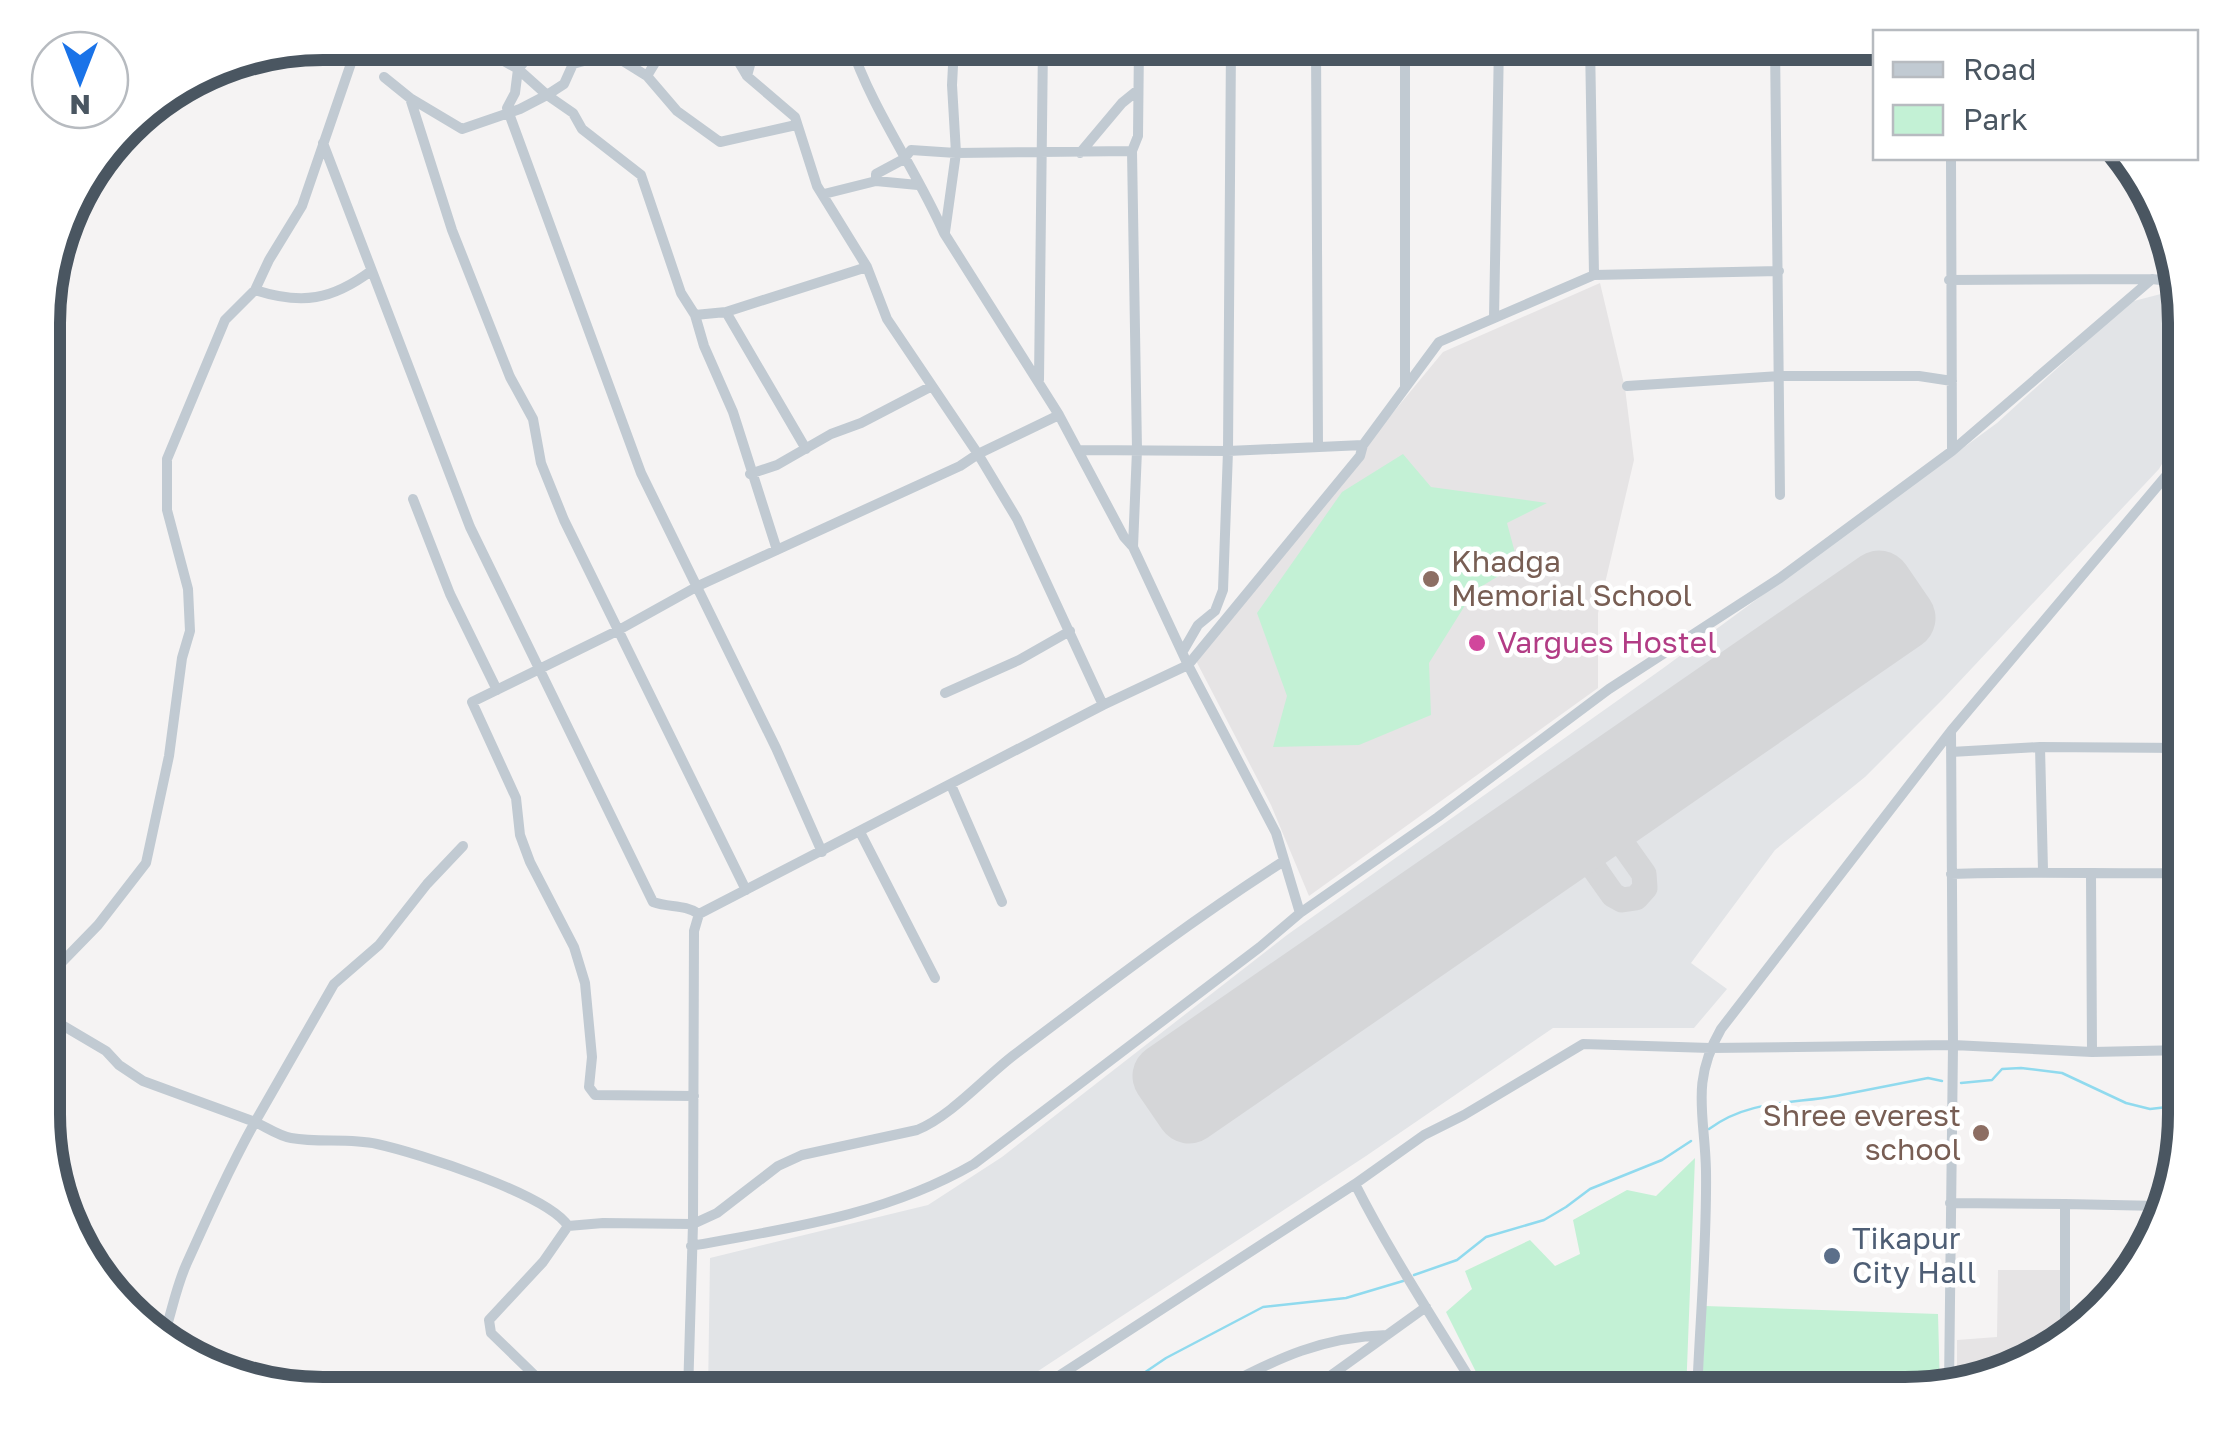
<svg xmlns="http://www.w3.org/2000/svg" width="2228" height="1437" viewBox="0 0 2228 1437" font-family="'Golos Text',sans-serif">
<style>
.education{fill:#e6e4e5}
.airport{fill:#e2e4e7}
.green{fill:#c3f1d5}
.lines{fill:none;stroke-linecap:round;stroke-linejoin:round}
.stream{stroke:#90daee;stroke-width:2.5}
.taxiway{stroke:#d5d6d8;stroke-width:25}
.runway{stroke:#d5d6d8;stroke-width:65}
.minor{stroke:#c1cad2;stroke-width:10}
.education-dot{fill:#8d6e63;stroke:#fff;stroke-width:4}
.hotel-dot{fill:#d1479c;stroke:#fff;stroke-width:4}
.service-dot{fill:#5c6f8a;stroke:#fff;stroke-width:4}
.labels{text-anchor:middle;stroke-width:9;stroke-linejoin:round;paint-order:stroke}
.education-label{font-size:30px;fill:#785e54;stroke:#fff;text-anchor:start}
.hotel-label{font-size:30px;fill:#b23c85;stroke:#fff;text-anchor:start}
.service-label{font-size:30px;fill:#4e5e75;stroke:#fff;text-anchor:start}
.rim{fill:none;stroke:#4a5661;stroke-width:12}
</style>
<rect width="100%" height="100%" fill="#f5f3f3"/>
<path class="education" d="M 1600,283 L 1625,388 L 1634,460 L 1598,613 L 1598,688 L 1309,896 L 1271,805 L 1193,655 L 1443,352 Z
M 1998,1270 L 2061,1270 L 2061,1342 L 2045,1357 L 1957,1383 L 1957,1340 L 1997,1337 Z"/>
<path class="airport" d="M 2180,289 L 2185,306 L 2185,425 L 2159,469 L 1943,699 L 1865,777 L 1775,850 L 1691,963 L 1727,989 L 1694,1028 L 1553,1028 L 1366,1156 L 1003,1394 L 708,1394 L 710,1258 L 928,1205 L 1002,1157 L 1287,935 L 1662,669 L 1997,423 L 2130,302 Z"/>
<path class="green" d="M 1403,454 L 1431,487 L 1547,503 L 1507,523 L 1518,564 L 1474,591 L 1429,663 L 1431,715 L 1359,745 L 1273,747 L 1287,696 L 1257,613 L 1342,492 Z
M 1695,1158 L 1686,1394 L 1487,1394 L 1446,1312 L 1472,1289 L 1465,1271 L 1530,1240 L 1555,1266 L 1580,1254 L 1573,1220 L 1627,1190 L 1656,1196 Z
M 1705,1306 L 1938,1314 L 1940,1389 L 1922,1394 L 1702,1394 Z"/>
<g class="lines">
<path class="stream" d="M 1961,1083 L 1992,1080 L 2002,1069 L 2021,1068 L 2062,1073 L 2126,1103 L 2150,1109 L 2185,1105
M 1709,1129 C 1748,1100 1791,1104 1836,1096 C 1866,1090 1897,1084 1928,1078 L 1942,1081
M 1414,1275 L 1457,1260 L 1486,1237 L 1544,1220 L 1566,1207 L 1590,1189 L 1662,1160 L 1691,1141
M 1113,1394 L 1166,1358 L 1263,1307 L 1346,1298 L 1403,1281"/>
<path class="taxiway" d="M 1564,826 L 1613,895 L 1622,900 L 1636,898 L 1645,888 L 1644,874 L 1595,805"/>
<path class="runway" d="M 1879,583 L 1903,618 L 1189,1111 L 1165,1076 Z"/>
<path class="minor" d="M 358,43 L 302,206 L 269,260 L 255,290 C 302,305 332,300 371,271
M 540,43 L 518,69 L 515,93 L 507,108 L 641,473 L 776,748 L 822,852
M 594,43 L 647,76
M 667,43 L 647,76 L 677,111 L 720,142 L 796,125
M 714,43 L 734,54 L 747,76
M 850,43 C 872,110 916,169 944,233 L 1059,415 L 1124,537 L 1133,547 L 1188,665 L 1276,833 L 1300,913
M 1316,43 L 1318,446
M 1405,43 L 1405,386
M 1590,43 L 1594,275
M 1775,43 L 1780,495
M 601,48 L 584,61 L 573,64 L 564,84 L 547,95 L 573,113 L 582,129 L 641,175 L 681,293 L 695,315 L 726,312 L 867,267
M 384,77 L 410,98 L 452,230 L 510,377 L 533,419 L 541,463 L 564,520 L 746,890
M 410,98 L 462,129 L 520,109 L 547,95 L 518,69 L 472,43
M 323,143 L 470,527 L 653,902 C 670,908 684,904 699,914
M 1132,151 L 1137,450 L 1133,547
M 1080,153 L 1122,103 L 1138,90
M 1951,158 L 1952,451
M 876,181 L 918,185
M 824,194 L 876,181 L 876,174 L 904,159 L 911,150 L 956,153 L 1132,151 L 1138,136 L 1139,43
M 945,232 L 956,153 L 952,85 L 954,46
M 1949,280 L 2152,279 L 2178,282
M 726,312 L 806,449
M 695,315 L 704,346 L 733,412 L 777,550
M 1494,318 L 1499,43
M 1039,380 L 1043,43
M 1627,386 L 1780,376 L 1919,376 L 1952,381
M 1059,415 L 978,454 L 1017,519 L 1103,705
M 1079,450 L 1228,451 L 1363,445 L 1439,342 L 1594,275 L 1779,271
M 750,474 L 777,465 L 831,434 L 861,423 L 932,386
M 413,499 L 450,594 L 497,690
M 1183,651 L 1198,625 L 1215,611 L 1223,590 L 1228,451 L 1231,43
M 945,693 L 1019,660 L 1070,631
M 2040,747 L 2043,870
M 1951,752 L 2040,747 L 2185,748
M 951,785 L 1002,902
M 860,832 L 935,978
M 1951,874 C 2029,871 2107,874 2185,873
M 2091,875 L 2092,1052
M 45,987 L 62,962 L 98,925 L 146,863 L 169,756 L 182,658 L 190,631 L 188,589 L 167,510 L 167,459 L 225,320 L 255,290
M 45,1015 L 106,1051 L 119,1065 L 143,1081 L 255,1122 L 334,984 L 379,945 L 427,884 L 463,846
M 694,1096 L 595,1095 L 589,1087 L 592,1057 L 585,983 L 574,947 L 530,862 L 520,835 L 516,798 L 472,702 L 617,631 L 698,586 L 960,466 L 978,454 L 887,319 L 867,267 L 817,186 L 795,117 L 747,76 L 756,43
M 1355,1184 C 1392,1257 1437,1324 1479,1394
M 1950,1203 L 2065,1204 L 2065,1338
M 2065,1204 L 2160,1206
M 691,1246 C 790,1228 886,1215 974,1164 L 1260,947 L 1300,913 L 1438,817 L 1609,689 L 1780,578 L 1952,451 L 2152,279
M 162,1341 C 171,1316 175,1290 186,1265 C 208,1216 229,1169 255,1122 C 266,1127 279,1136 291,1138 C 319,1143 348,1138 377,1144 C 418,1153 547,1194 568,1226
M 1949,1386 L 1953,1045 L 1951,732
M 1223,1387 C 1278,1358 1322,1337 1387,1335
M 554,1394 L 491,1333 L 489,1320 L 543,1262 L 568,1226 L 603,1223 L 693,1224 L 717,1213 L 778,1166 L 802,1155 L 917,1130 C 951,1116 984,1078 1014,1055 C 1103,988 1190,921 1284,861
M 688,1394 L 693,1224 L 694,931 L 699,914 L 1103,705 L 1188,665 L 1360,456 L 1363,445
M 1031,1394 L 1355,1184 L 1424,1135 L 1464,1115 L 1583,1044 L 1710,1048 L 1953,1045 L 2092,1052 L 2185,1050
M 1305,1394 L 1426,1307
M 1697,1394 C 1700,1320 1707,1245 1706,1171 C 1705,1115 1690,1083 1721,1029 L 1951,731 L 2171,470 L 2185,463"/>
</g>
<g class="education-dot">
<circle cx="1431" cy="579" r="10"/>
<circle cx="1981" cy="1133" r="10"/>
</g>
<circle class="hotel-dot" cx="1477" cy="643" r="10"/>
<circle class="service-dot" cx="1832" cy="1256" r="10"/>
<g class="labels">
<g class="education-label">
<text x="1451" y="572">Khadga<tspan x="1451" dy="34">Memorial School</tspan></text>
<text x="1961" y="1126" text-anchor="end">Shree everest<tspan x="1961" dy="34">school</tspan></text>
</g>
<g class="hotel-label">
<text x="1497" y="653">Vargues Hostel</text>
</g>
<g class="service-label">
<text x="1852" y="1249">Tikapur<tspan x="1852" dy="34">City Hall</tspan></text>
</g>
</g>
<path d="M0 0H2228V1437H0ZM323 60H1905A263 263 0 0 1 2168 323V1114A263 263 0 0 1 1905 1377H323A263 263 0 0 1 60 1114V323A263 263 0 0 1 323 60Z" fill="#fff" fill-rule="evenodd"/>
<path class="rim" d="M323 60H1905A263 263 0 0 1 2168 323V1114A263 263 0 0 1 1905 1377H323A263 263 0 0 1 60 1114V323A263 263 0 0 1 323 60Z"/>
<rect x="1873" y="30" width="325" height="130" fill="#ffffff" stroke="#b7bbc0" stroke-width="2.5"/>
<rect x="1893" y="62" width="50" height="15" fill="#c1cad2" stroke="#b7bbc0" stroke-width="2.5"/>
<text x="1963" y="80" font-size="30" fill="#4a5661">Road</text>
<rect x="1893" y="105" width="50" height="30" fill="#c3f1d5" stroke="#b7bbc0" stroke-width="2.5"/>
<text x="1963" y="130" font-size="30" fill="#4a5661">Park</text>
<g transform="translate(80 80) rotate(180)"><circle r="48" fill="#ffffff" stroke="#b7bbc0" stroke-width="2.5"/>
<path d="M0-8L18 38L0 25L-18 38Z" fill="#1a73e8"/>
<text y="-15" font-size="28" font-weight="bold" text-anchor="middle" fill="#4a5661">N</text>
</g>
</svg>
